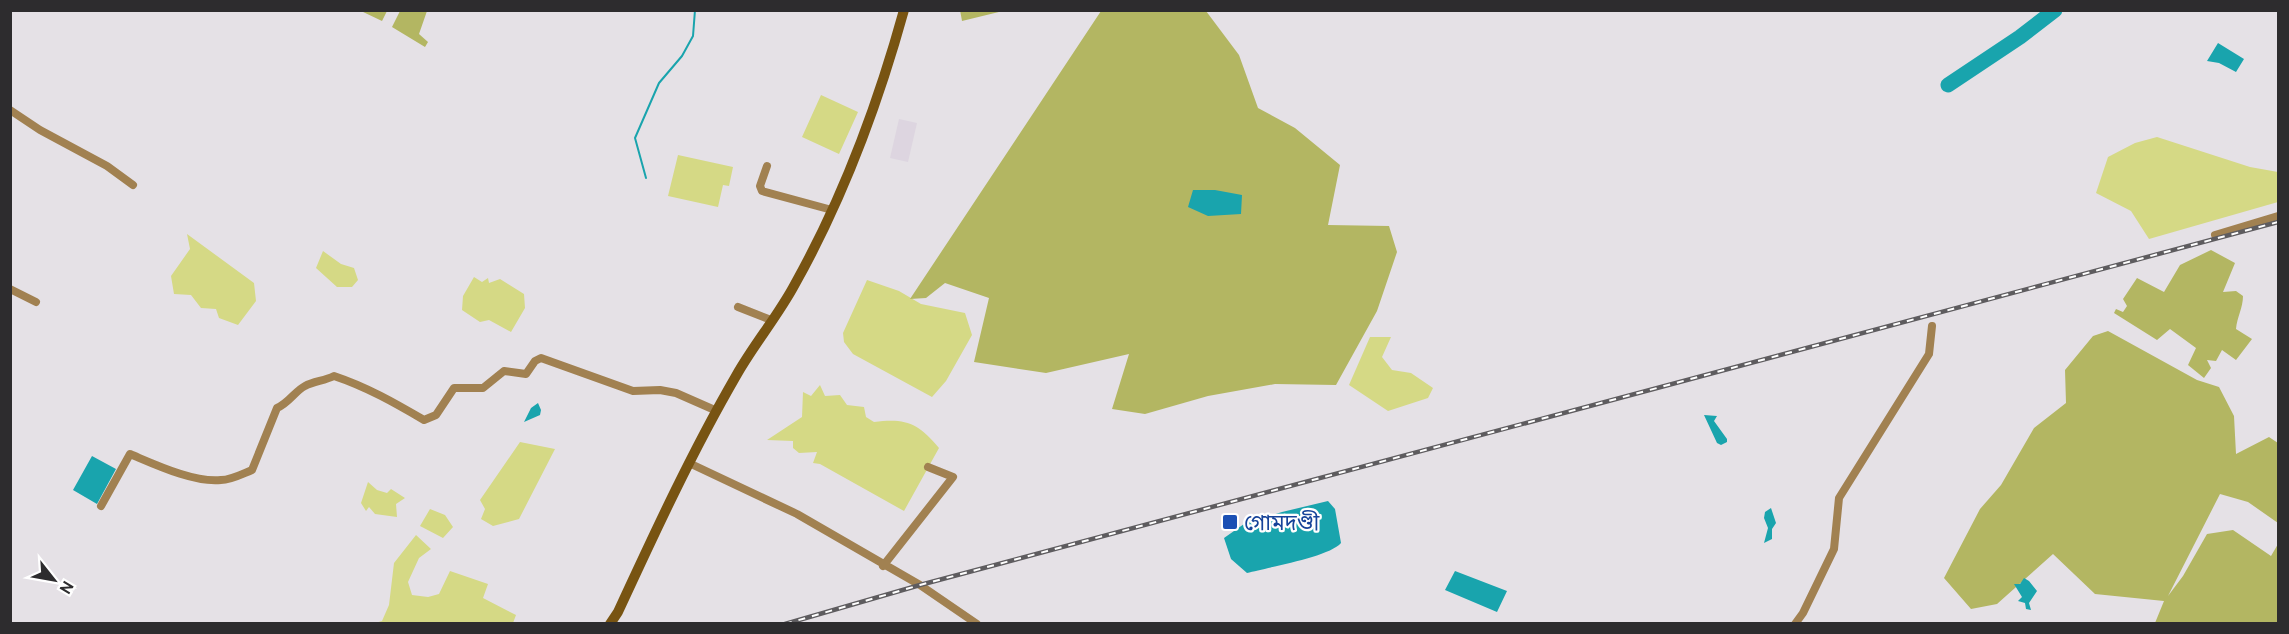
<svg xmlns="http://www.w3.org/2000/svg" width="2289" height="634" viewBox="0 0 2289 634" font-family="Cabin,'Noto Sans Bengali',sans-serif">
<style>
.built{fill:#ddd5e0}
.green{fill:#d5d985}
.forest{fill:#b3b662}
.water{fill:#19a4ad}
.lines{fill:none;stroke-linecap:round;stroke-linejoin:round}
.stream{stroke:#19a4ad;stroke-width:2}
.river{stroke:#19a4ad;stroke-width:15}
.street{stroke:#a18151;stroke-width:8}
.secondary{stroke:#785412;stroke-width:10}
.rail-casing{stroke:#5e5c5f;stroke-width:4.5}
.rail{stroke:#fff;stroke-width:2;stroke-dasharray:7;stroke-linecap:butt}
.transit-dot{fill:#1a4fb4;stroke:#fff;stroke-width:2}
.labels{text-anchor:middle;stroke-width:4.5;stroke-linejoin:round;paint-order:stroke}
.transit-label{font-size:22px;fill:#164399;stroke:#fff;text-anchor:start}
</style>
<rect width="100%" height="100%" fill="#e5e1e6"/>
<path class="built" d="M 899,119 L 917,123 L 908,162 L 890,158 Z"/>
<path class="green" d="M 821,95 L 858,112 L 839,154 L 802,137 Z
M 2157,137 L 2250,167 L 2278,172 L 2278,202 L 2149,239 L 2131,211 L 2096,193 L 2108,157 L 2135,143 Z
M 678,155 L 733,167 L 729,186 L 723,185 L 718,207 L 668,196 Z
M 187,234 L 254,283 L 256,301 L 238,325 L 219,318 L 216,309 L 201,308 L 191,295 L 174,294 L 171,276 L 190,249 Z
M 323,251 L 341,264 L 354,268 L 358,280 L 352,287 L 337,287 L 316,268 Z
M 474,277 L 482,282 L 488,278 L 489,283 L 500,279 L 524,294 L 525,308 L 511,332 L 489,320 L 480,322 L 462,310 L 463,296 Z
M 867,280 L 899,291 L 921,304 L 965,313 L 972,335 L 946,381 L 932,397 L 853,354 L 844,342 L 843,333 Z
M 1370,337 L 1391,337 L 1382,357 L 1392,370 L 1411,373 L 1433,388 L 1428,398 L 1388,411 L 1349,385 Z
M 820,385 L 825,396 L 840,395 L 847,405 L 864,407 L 866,417 L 874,422 C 906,418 918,423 939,448 L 904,511 L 820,464 L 813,463 L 817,452 L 799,453 L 793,448 L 793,441 L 767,440 L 802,417 L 803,392 L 811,396 Z
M 520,442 L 555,449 L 519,519 L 493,526 L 481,519 L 485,509 L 480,500 Z
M 368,482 L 377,490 L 387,493 L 391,489 L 405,498 L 396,504 L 397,517 L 375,514 L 369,507 L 366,511 L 361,503 Z
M 430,509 L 445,515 L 453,527 L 443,538 L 420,526 Z
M 416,535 L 431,549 L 419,558 L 408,582 L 412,595 L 428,597 L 439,594 L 450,571 L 488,584 L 483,598 L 516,615 L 513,623 L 375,623 L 382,621 L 389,605 L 394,563 Z"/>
<path class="forest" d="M 960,10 L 1003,10 L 1003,11 L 962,21 Z
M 386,11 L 387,11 L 382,21 L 361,11 Z
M 400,11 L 427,11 L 419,34 L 428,42 L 425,47 L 392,27 Z
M 1101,11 L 1206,11 L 1239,55 L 1258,108 L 1295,128 L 1340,165 L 1328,225 L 1389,226 L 1397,252 L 1377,311 L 1336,385 L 1275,384 L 1208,396 L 1145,414 L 1112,409 L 1129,354 L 1046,373 L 974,362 L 989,298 L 945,283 L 926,298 L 910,299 Z
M 2211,250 L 2235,263 L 2223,292 L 2236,291 L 2243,296 C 2243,308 2237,317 2236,329 L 2252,339 L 2236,360 L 2222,350 L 2216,361 L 2207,360 L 2211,368 L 2204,378 L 2188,365 L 2196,348 L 2170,329 L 2157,340 L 2114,313 L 2116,309 L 2123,312 L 2127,306 L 2123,299 L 2137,278 L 2164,292 L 2180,265 Z
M 2108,331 L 2197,380 L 2219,387 L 2234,416 L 2236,454 L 2269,437 L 2278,443 L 2278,523 L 2248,502 L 2220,494 L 2168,596 L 2183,576 L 2207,534 L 2233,530 L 2271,556 L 2278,544 L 2278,623 L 2155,623 L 2164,601 L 2095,594 L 2053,554 L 1997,604 L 1971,609 L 1944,578 L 1980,509 L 2001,485 L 2034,428 L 2066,403 L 2065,370 L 2093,336 Z"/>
<path class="water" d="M 2218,43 L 2244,59 L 2236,72 L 2219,63 L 2207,61 Z
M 1193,190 L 1215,190 L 1242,195 L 1241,214 L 1208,216 L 1188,207 Z
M 538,403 L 541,410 L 540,415 L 524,422 L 531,408 Z
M 1704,415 L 1717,416 L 1714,421 L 1727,439 L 1727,442 L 1721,445 L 1717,443 Z
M 92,456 L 116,469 L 97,504 L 73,490 Z
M 1328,501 L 1335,509 L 1341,543 C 1329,557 1269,567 1247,573 L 1231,559 L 1224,538 L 1244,524 L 1282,512 Z
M 1771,508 L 1776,523 L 1772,529 L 1772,539 L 1764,543 L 1768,528 L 1764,518 L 1765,512 Z
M 1455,571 L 1507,591 L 1497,612 L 1445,590 Z
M 2024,578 L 2029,581 L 2037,591 L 2029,603 L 2031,610 L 2026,609 L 2025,603 L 2018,601 L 2022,597 L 2014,584 L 2020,584 Z"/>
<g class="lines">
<path class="stream" d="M 646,178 L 635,138 L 659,83 L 682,56 L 693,36 L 695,10"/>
<path class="river" d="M 1948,85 L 2020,37 L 2055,10"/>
<path class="street" d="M 10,110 L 40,130 L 107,166 L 133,185
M 767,166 L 760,186 L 762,191 L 832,210
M 2215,235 L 2278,216
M 10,289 L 36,302
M 738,307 L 771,320
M 689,463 L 797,514 L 920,585 L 977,624
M 101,506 L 130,454 C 154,464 194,483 221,480 C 231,480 242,474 252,470 L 277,408 C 289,403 295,391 305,386 C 314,381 324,381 334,376 C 367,387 395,403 424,420 L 436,415 L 454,388 L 483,388 L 504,371 L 526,374 L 535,361 L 541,358 L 633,391 L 660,390 L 676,393 L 717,411
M 883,566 L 953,477 L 928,467
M 1795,624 L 1803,613 L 1834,549 L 1839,498 L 1929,354 L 1932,326"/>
<path class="secondary" d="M 610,624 L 618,612 C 655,532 692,452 736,376 C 754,344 778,316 795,284 C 842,200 878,104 904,10"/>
<defs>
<path id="rail" d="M 785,624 L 920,585 L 2278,222"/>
</defs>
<use href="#rail" class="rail-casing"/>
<use href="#rail" class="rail"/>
</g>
<rect class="transit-dot" x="1222" y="514" width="16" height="16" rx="3"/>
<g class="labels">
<g class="transit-label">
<text x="1244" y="530">গোমদণ্ডী</text>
</g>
</g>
<rect width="2289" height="634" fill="none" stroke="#2d2c2e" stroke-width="24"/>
<g transform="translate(54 580) rotate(121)" stroke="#ffffff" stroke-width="4.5" paint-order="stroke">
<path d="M0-4.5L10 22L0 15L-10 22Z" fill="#2d2c2e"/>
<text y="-9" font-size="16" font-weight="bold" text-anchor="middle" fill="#2d2c2e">N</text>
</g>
</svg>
